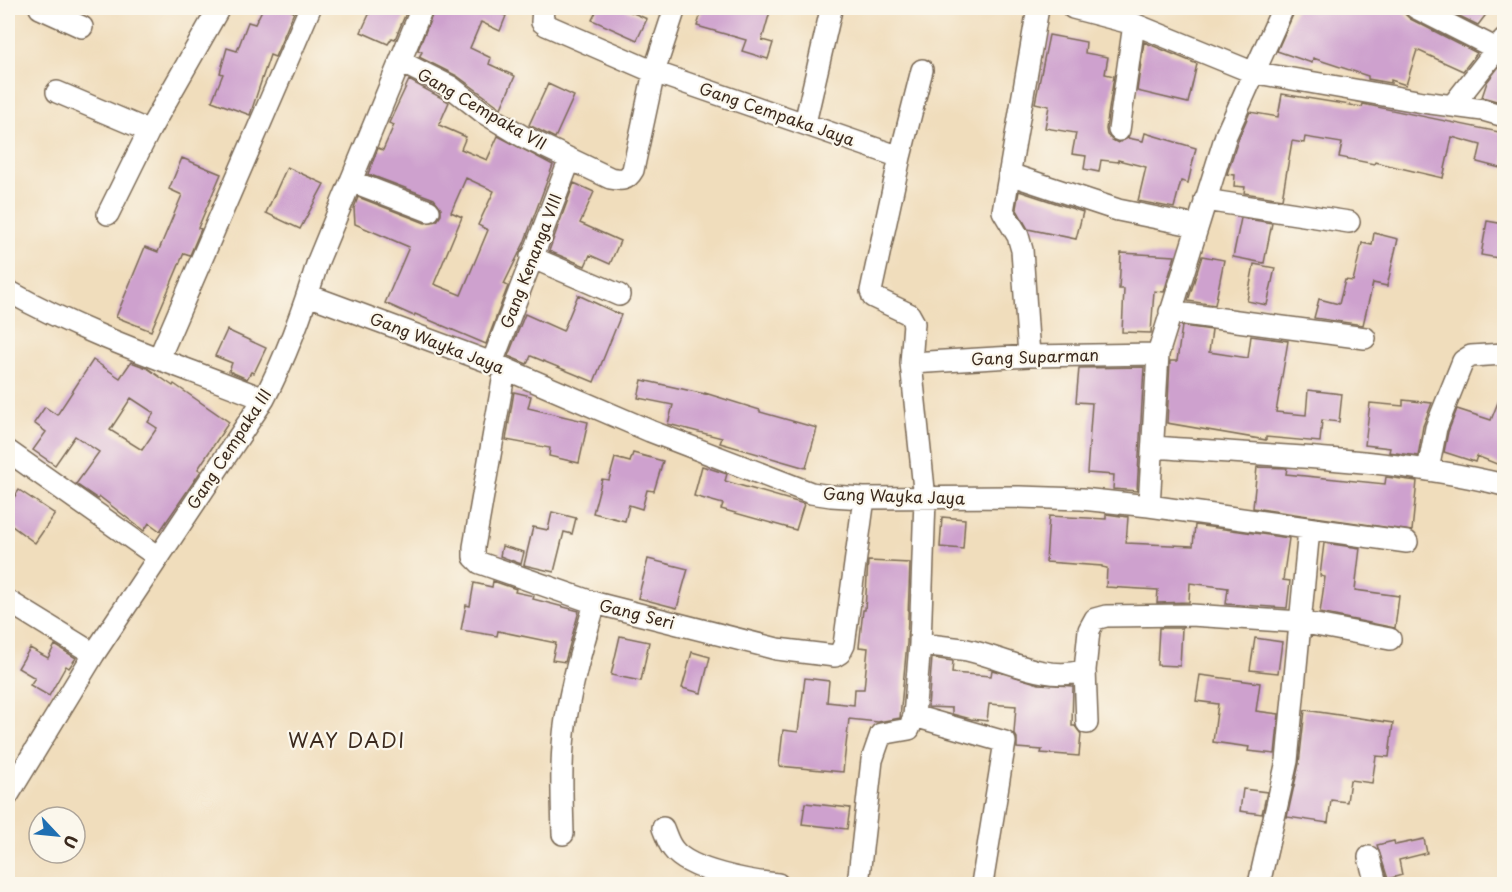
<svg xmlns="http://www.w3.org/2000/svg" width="1512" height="892" viewBox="0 0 1512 892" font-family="'Playpen Sans',sans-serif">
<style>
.building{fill:#cea1ce;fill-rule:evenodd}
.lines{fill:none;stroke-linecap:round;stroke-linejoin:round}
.minor-casing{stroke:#7a6955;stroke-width:24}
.minor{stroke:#fff;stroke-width:21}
.labels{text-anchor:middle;stroke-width:4.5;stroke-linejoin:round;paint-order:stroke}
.street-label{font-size:16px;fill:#3b2a1e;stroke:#fbf7ec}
.quarter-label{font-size:20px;letter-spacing:1.5px;fill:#3b2a1e;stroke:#fbf7ec}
</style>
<rect width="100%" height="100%" fill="#fbf7ec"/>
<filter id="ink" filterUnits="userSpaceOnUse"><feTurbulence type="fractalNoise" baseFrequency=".0167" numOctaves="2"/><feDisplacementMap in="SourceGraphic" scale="12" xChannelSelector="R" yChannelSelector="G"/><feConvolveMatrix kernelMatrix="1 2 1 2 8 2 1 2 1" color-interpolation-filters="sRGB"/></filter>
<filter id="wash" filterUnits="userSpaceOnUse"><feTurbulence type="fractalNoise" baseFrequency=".008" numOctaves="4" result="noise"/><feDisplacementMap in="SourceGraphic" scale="24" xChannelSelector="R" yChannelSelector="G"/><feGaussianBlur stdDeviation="1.35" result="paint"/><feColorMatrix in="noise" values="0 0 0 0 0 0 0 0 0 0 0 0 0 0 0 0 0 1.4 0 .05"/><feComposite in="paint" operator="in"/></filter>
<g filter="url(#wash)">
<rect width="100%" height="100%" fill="#f0ddbc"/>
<g id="blocks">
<path class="building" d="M 263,8 L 285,8 L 294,12 L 275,57 L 270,55 L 250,115 L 212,101 L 223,74 L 220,73 L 227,48 L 237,51 L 248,22 L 255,24 Z
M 372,8 L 395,8 L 406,13 L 395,39 L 392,38 L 388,44 L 361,32 Z
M 435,8 L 493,8 L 493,10 L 506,16 L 500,31 L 481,22 L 470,48 L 491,58 L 489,64 L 515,76 L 501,108 L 457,76 L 419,57 L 422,52 L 418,50 Z
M 598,8 L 622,8 L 647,19 L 637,40 L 592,20 Z
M 703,8 L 771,8 L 762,40 L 773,43 L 768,59 L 742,51 L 746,40 L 697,26 Z
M 1296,8 L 1403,8 L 1405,14 L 1410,19 L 1477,53 L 1463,71 L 1417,50 L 1406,85 L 1391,80 L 1391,83 L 1368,79 L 1368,76 L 1313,58 L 1312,63 L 1277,51 Z
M 1443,8 L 1491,8 L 1478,25 Z
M 1049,35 L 1086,42 L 1085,53 L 1108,57 L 1105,74 L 1114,76 L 1106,129 L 1107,135 L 1112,140 L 1118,143 L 1128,138 L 1143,141 L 1145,133 L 1196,148 L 1188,183 L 1181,181 L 1174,208 L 1138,201 L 1146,167 L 1118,160 L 1118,162 L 1101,160 L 1099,172 L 1084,169 L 1086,156 L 1072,154 L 1076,133 L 1045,128 L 1049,106 L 1035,103 Z
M 1144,42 L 1197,64 L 1188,103 L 1137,91 Z
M 1504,60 L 1504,103 L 1482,97 L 1487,82 Z
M 409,80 L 449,102 L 439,125 L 466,137 L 461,149 L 487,160 L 498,136 L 553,165 L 524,243 L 504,284 L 508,286 L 486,344 L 415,314 L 414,316 L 385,303 L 409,247 L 355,224 L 354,208 L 358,197 L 425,223 L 437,221 L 441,215 L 441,208 L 434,199 L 368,174 L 378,148 L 383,150 L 394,125 L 389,123 ZM 466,178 L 494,191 L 478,225 L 488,230 L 461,295 L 434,284 L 462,217 L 451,212 Z
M 548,84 L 574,96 L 555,138 L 529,125 Z
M 1282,94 L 1362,107 L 1363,104 L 1504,133 L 1504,169 L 1477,162 L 1481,145 L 1452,137 L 1443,178 L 1375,162 L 1374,164 L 1339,157 L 1342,143 L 1305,137 L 1304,143 L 1292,141 L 1282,199 L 1244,193 L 1245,187 L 1234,186 L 1235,175 L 1227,174 L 1239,137 L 1250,112 L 1278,117 Z
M 182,158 L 221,174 L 198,228 L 201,229 L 190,255 L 184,253 L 151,331 L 116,317 L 145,247 L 158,252 L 182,195 L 169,189 Z
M 287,167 L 324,184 L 300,229 L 266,213 Z
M 574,183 L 594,192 L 580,223 L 620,241 L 610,264 L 590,255 L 585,266 L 549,251 Z
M 1019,191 L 1083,212 L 1076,239 L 1028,229 L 1016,208 Z
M 1241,218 L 1272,223 L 1264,263 L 1233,257 Z
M 1487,221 L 1504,224 L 1504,259 L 1481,255 Z
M 1374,233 L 1398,239 L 1387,286 L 1373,283 L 1363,325 L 1314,318 L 1319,299 L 1339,304 L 1345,280 L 1353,281 L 1362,243 L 1372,245 Z
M 1121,253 L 1175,256 L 1164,292 L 1154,291 L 1151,333 L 1122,332 L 1124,289 L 1119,289 Z
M 1202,256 L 1224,260 L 1215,305 L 1188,301 Z
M 1254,264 L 1275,268 L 1267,305 L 1247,301 Z
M 578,295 L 621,315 L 594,382 L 531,356 L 527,364 L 508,356 L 525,314 L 563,331 Z
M 1182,326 L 1212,330 L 1209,352 L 1248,358 L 1251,336 L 1288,341 L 1276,412 L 1306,415 L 1308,390 L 1342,394 L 1339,422 L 1322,420 L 1320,442 L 1266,437 L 1266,440 L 1167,423 L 1170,361 L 1177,361 Z
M 227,330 L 266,348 L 254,373 L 251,372 L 247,379 L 229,371 L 232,363 L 215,356 Z
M 93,360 L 120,378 L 131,362 L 147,368 L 173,386 L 174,384 L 229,422 L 198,469 L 201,471 L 160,531 L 149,523 L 144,531 L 100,497 L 98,499 L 76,484 L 99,452 L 75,436 L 55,465 L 33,450 L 46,432 L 34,423 L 45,407 L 57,415 ZM 131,398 L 154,413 L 148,422 L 157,428 L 142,450 L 110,430 Z
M 1144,367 L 1137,491 L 1113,489 L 1114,475 L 1087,473 L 1092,403 L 1076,402 L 1079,368 Z
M 642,380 L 705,394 L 705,393 L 760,410 L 760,412 L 817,428 L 806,468 L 720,443 L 722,438 L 668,424 L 673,405 L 638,398 Z
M 1504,387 L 1504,467 L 1477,456 L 1475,462 L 1444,452 L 1448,432 L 1457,409 L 1491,420 Z
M 514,392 L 531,396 L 528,408 L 588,422 L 579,463 L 549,456 L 550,448 L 506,440 Z
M 1403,400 L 1432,403 L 1423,426 L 1418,456 L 1389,452 L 1390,448 L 1365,445 L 1370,403 L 1403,406 Z
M 633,453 L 663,461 L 654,491 L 647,490 L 642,509 L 629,505 L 625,521 L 593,513 L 602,479 L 609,480 L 615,458 L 630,462 Z
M 702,466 L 727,474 L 725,481 L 804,504 L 796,530 L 721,509 L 723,504 L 694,496 Z
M 1257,467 L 1287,468 L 1286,474 L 1385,484 L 1386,477 L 1417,481 L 1412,531 L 1253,508 Z
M 19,490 L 55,514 L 35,543 L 8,523 L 8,506 Z
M 552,512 L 576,518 L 572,534 L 564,532 L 554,572 L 524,565 L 533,527 L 548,530 Z
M 1106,514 L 1128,517 L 1126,543 L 1193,546 L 1195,525 L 1289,538 L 1283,580 L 1290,581 L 1287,608 L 1226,604 L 1228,588 L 1190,583 L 1189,602 L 1157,603 L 1158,590 L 1106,587 L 1107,568 L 1102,567 L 1102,566 L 1046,562 L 1049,516 L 1106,519 Z
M 942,517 L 965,519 L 963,549 L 940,547 Z
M 1324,543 L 1360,548 L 1355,590 L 1399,596 L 1395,628 L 1320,613 L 1325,577 L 1320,576 Z
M 502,546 L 524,552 L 521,564 L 500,556 Z
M 648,559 L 688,569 L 677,608 L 638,598 Z
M 868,561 L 910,563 L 907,643 L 900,718 L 878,722 L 849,719 L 843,772 L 779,766 L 783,730 L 798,732 L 805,678 L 829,681 L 827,702 L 854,705 L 855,689 L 864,689 L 868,648 L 859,647 L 863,610 L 865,610 Z
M 493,581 L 516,589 L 515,592 L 534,596 L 533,599 L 579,611 L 565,662 L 552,660 L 556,643 L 498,631 L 497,636 L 461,630 L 466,605 L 470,606 L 474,583 L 492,587 Z
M 1159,628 L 1182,628 L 1180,666 L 1157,665 Z
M 620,636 L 649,642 L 641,681 L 611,675 Z
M 1255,638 L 1282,642 L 1278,673 L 1250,670 Z
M 55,645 L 76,658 L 69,668 L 66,666 L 49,696 L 30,685 L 35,678 L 18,668 L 30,648 L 48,658 Z
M 692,652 L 710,657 L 701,693 L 682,688 Z
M 932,658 L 953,661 L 952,673 L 991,676 L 992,670 L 1039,684 L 1073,686 L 1072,726 L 1075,726 L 1081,734 L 1079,756 L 1041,753 L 1042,750 L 1017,748 L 1017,738 L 1014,733 L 1016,706 L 989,704 L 987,721 L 971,719 L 952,714 L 952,708 L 928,707 Z
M 1200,675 L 1260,683 L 1256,711 L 1279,714 L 1275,754 L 1248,751 L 1249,747 L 1213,742 L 1218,704 L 1196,701 Z
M 1305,710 L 1393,723 L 1389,757 L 1376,756 L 1372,783 L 1350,780 L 1347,802 L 1331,800 L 1328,823 L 1287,817 L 1299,764 Z
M 1243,789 L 1267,792 L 1262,814 L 1240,811 Z
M 805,803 L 850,808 L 847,829 L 802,824 Z
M 1424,839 L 1427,853 L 1399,860 L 1402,875 L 1388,879 L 1377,845 L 1394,841 L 1395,845 Z"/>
</g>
</g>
<g filter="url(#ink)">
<use href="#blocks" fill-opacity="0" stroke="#7a6955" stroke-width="1.5"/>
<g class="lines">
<defs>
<path id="minor" d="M 40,8 L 82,27
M 543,8 L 542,22 L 546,25 L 654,72 L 900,157
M 1073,8 L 1134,24 L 1252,72 L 1423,102 L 1483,110 L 1504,116
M 1416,8 L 1497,49
M 401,62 L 451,87 L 484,113 L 522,136 L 610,178 C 621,180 627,181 633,170 L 654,72 L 675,8
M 57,92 L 149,131
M 1453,105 L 1504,40
M 805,123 L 831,10
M 1119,130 L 1134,24
M 1009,174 L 1118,210 L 1197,226
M 351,181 L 429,211
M 1205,200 L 1349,222
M 108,214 L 149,131 L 219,8
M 531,257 L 619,295
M 8,291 C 88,336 178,365 264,399
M 308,295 L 492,363 L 650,431 L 811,493 L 831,496 L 864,498 L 1019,497 L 1082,499 L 1149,506 L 1407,542
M 1170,312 L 1365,338
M 1029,356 L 1022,250 L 1018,236 L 1003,211 L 1038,8
M 159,358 L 310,8
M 492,363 L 570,159
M 911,363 L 1029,356 L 1158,354
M 505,369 L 474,547 L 474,557 L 480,563 L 595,603 L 777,649 L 835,656 L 840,653 L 844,645 L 864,498
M 1153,447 C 1270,456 1390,457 1504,485
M 8,451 L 158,557
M 1428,470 L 1436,428 L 1463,361 L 1471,356 L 1504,354
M 1149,506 L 1158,354 L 1226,135 L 1283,8
M 8,601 L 94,654
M 920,644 C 936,646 952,647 967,650 C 1004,658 1047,683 1085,670 L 1089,630 L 1095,619 L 1106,616 L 1191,615 L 1300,622 L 1390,639
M 1085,670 L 1087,723
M 914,716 L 1005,742 L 982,884
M 8,795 L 94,654 L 264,399 C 287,355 304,308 318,261 L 422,8
M 663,828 C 666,835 668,843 673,849 C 689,871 752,882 778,884
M 563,834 C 562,795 560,757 566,719 C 572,680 584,641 595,603
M 1369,857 L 1376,884
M 858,884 L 872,760 L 881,734 L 909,729 L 914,716 L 920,644 L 925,499 L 911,363 L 914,323 L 909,314 L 873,297 L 871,291 L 900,157 L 922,70
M 1259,884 L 1287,761 L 1309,529"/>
</defs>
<use href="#minor" class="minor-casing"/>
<use href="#minor" class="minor"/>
</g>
</g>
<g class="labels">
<g class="street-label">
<text transform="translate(482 109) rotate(30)" y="6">Gang Cempaka VII</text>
<text transform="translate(777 114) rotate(19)" y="6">Gang Cempaka Jaya</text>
<text transform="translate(531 261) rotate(-69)" y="6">Gang Kenanga VIII</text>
<text transform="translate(437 343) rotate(21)" y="6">Gang Wayka Jaya</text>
<text transform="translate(1035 357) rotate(-2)" y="6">Gang Suparman</text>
<text transform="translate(229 449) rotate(-57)" y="6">Gang Cempaka III</text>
<text transform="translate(894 496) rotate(2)" y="6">Gang Wayka Jaya</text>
<text transform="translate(637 614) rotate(14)" y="6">Gang Seri</text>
</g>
<g class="quarter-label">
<text x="347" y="748">WAY DADI</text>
</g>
</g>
<rect width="1512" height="892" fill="none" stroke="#fbf7ec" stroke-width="30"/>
<g transform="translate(57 835) rotate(116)"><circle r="28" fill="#fbf7ec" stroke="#aea59a" stroke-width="1.5"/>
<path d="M0-4.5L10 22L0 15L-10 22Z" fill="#1f6fb2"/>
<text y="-9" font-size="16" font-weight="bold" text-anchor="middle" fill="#3b2a1e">U</text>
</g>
</svg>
